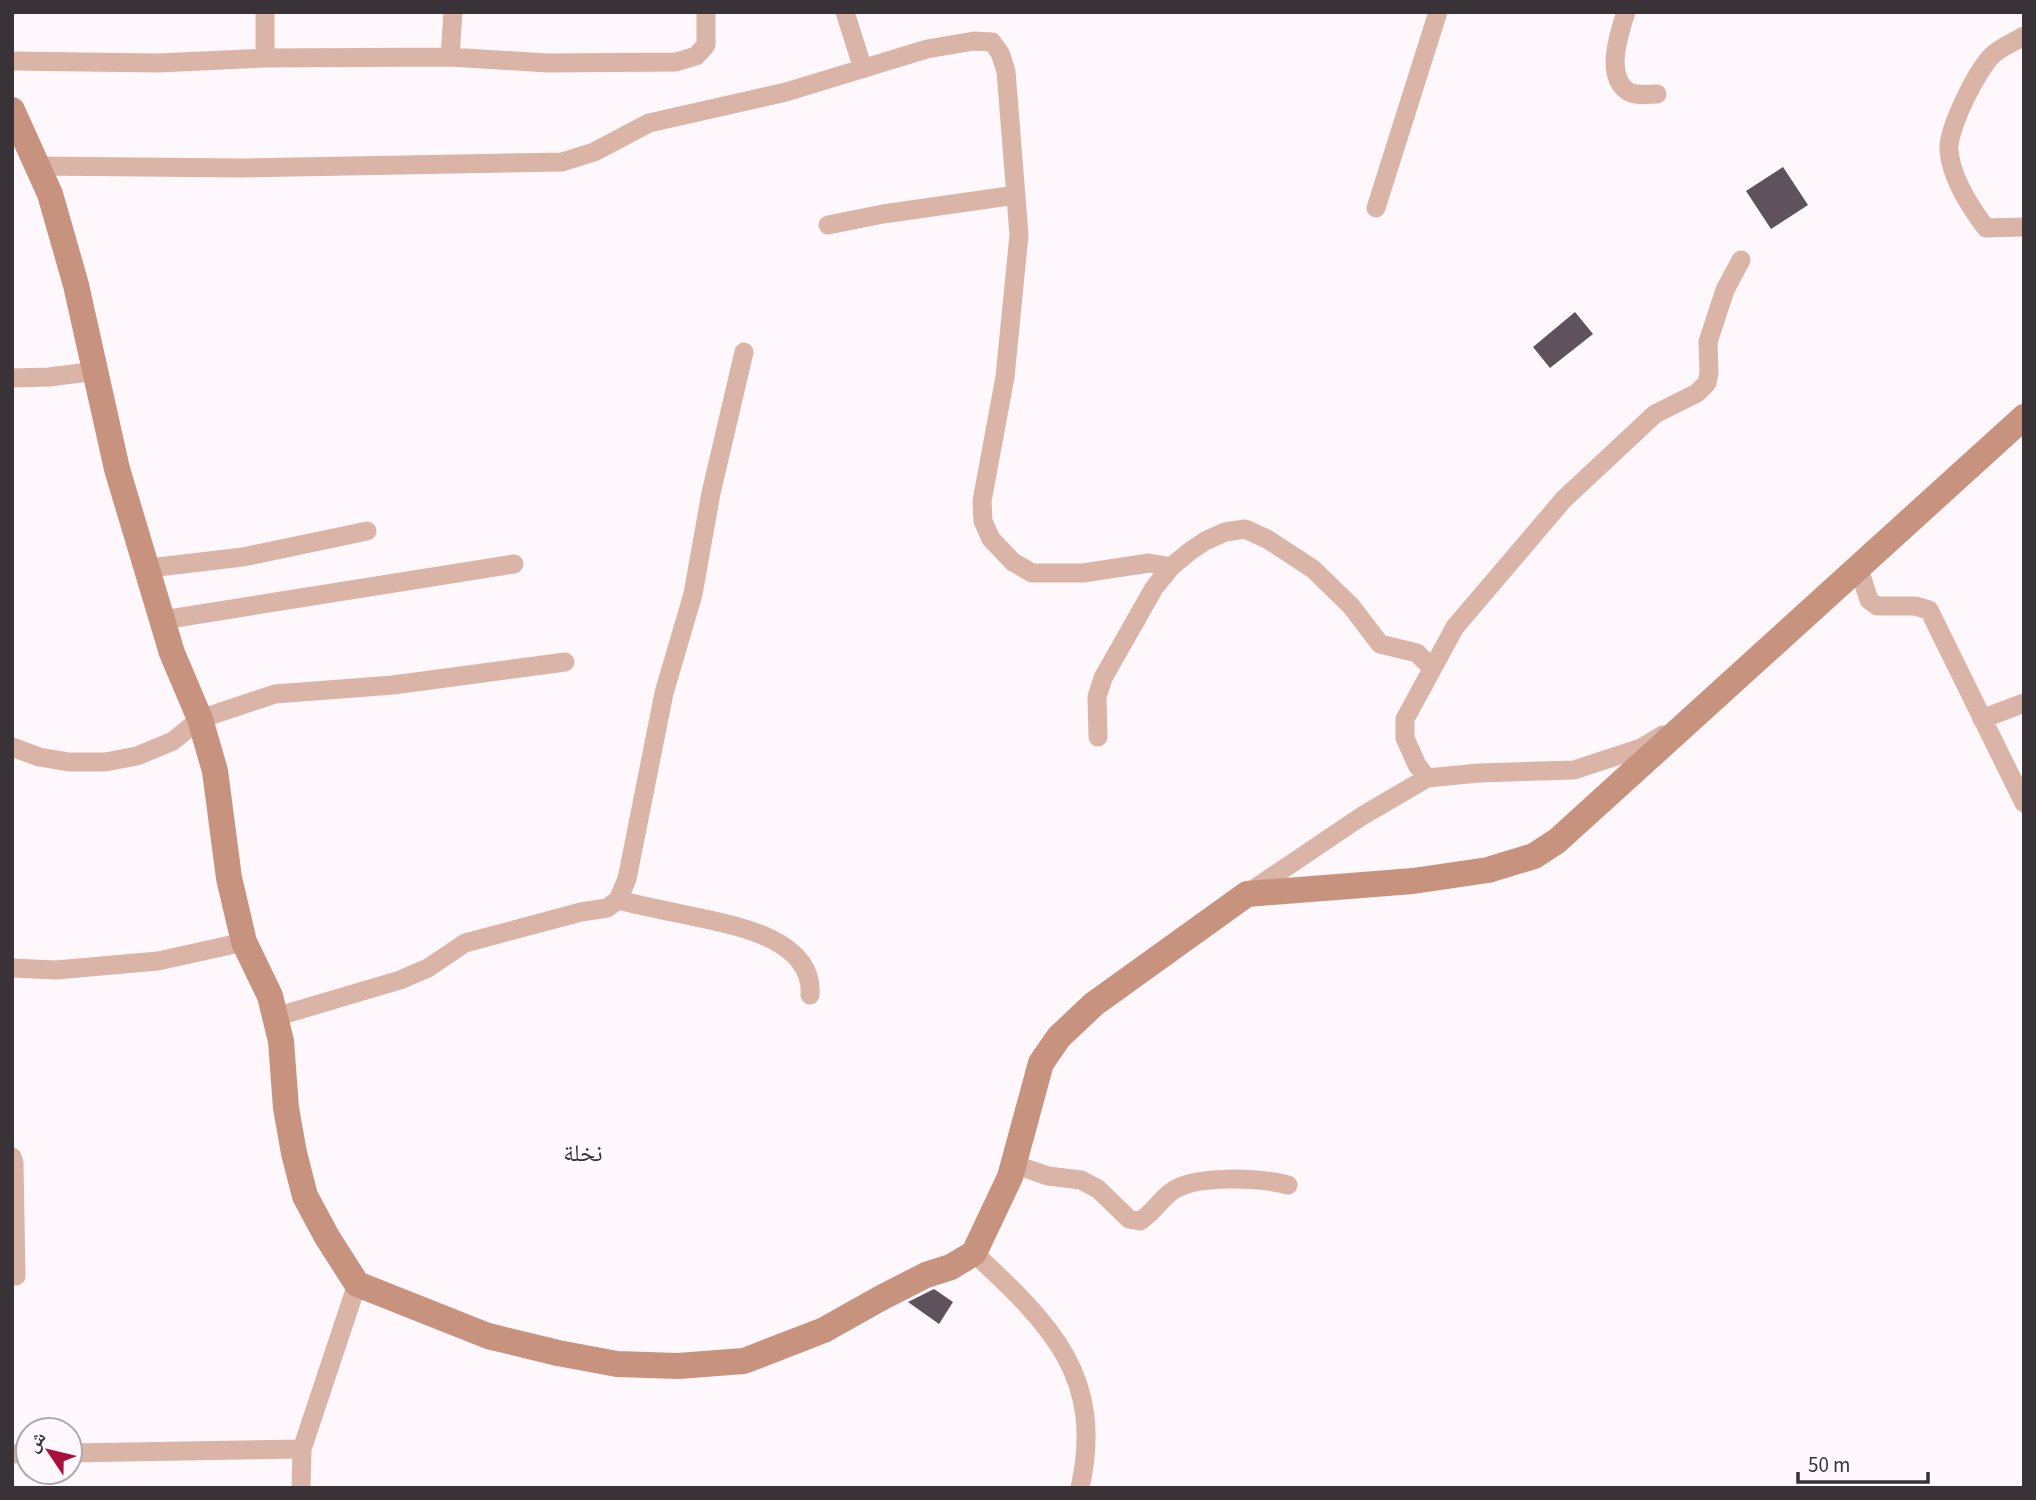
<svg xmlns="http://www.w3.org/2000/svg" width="2036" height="1500" viewBox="0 0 2036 1500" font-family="'Source Sans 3','Noto Naskh Arabic',sans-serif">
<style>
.building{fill:#5e525d}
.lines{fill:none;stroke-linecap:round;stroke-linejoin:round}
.street{stroke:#dab5a7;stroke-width:19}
.secondary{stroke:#c8937e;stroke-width:26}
.labels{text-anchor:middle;stroke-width:7;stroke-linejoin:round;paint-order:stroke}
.quarter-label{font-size:24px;fill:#393338;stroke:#fef8fd}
</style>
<rect width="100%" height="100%" fill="#fef8fd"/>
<path class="building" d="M 1783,167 L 1808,205 L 1771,229 L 1746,191 Z
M 1575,312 L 1593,334 L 1550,368 L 1533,347 Z
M 934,1289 L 953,1302 L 939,1324 L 908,1302 Z"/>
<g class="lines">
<path class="street" d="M 265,12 L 265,58
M 845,12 L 863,69
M 1626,12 C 1619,34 1604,77 1629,92 C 1637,96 1648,94 1657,94
M 2024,36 C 2014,42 2004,46 1995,53 C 1979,65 1947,130 1949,150 C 1951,177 1970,207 1986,228 L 2024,227
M 450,57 L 453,12
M 12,61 L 158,63 L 265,58 L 450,57 L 548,63 L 676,62 L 696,56 L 706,45 L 706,12
M 36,166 L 242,168 L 562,162 L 594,152 L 649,123 L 786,92 L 927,49 L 974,41 L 992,42 L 1000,53 L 1006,71 L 1019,235 L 1005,377 L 982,501 L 983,521 L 991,539 L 1013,562 L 1032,573 L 1083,573 L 1149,563 L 1171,567
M 1376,208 L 1438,12
M 828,225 L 883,214 L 1016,195
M 12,378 L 49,377 L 97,371
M 149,568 L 243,557 L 367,531
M 1859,569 L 1869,600 L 1877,606 L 1915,606 L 1929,610 L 2024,803
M 163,620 L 514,564
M 1982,719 L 2024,703
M 1098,737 L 1097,697 L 1103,678 L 1154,588 L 1171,567 L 1189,552 L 1205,541 L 1225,532 L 1245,529 L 1267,539 L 1313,569 L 1351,606 L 1380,644 L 1417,653 L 1432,668
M 12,747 L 39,757 L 69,762 L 105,762 L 137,756 L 173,741 L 200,719 L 275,694 L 393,685 L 565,662
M 1427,778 L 1417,765 L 1405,738 L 1405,719 L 1455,627 L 1564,499 L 1655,414 L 1697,393 L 1707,383 L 1709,373 L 1708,342 L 1725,290 L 1741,260
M 1248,893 L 1362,816 L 1427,778 L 1479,773 L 1574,770 L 1641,748 L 1663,735
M 618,900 C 642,906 667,911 691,916 C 733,925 814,938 810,995
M 12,968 L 56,970 L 158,961 L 244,942
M 275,1017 L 400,980 L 428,968 L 465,943 L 581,912 L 607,908 L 618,900 L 627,879 L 664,693 L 693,594 L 711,493 L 744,352
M 12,1157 L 14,1163 L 16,1276
M 1013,1164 L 1048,1176 L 1081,1180 L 1098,1189 L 1129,1219 L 1140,1221 C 1154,1212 1159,1201 1171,1192 C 1194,1174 1261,1178 1288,1185
M 974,1253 C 1050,1324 1105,1376 1080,1488
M 70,1453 L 302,1449
M 12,1454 L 28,1453
M 301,1488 L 302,1449 L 357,1284"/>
<path class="secondary" d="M 12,110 L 50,194 L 76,285 L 117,469 L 172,653 L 200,719 L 215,771 L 229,878 L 244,942 L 270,996 L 281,1041 L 286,1108 L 294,1153 L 305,1196 L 327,1237 L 357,1284 L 488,1336 L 558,1353 L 617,1364 L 678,1366 L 744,1361 L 824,1330 L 881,1298 L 926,1275 L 951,1267 L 974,1253 L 1010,1177 L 1041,1063 L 1059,1037 L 1094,1004 L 1247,894 L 1413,881 L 1488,870 L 1534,856 L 1557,841 L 2024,417"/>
</g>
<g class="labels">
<g class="quarter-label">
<text x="583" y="1161">نخلة</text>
</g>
</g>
<rect width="2036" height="1500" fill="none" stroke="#393338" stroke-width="28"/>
<g transform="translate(49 1451) rotate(305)"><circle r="33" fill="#fef8fd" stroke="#afa9ae" stroke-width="2"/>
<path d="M0-5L12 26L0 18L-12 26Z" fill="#a8103d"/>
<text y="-10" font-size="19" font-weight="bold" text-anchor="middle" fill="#393338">ش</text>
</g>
<path d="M1798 1472v10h130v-10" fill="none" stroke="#393338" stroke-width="3.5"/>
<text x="1808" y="1472" font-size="21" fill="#393338" stroke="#fef8fd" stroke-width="5" paint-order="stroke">50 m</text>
</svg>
